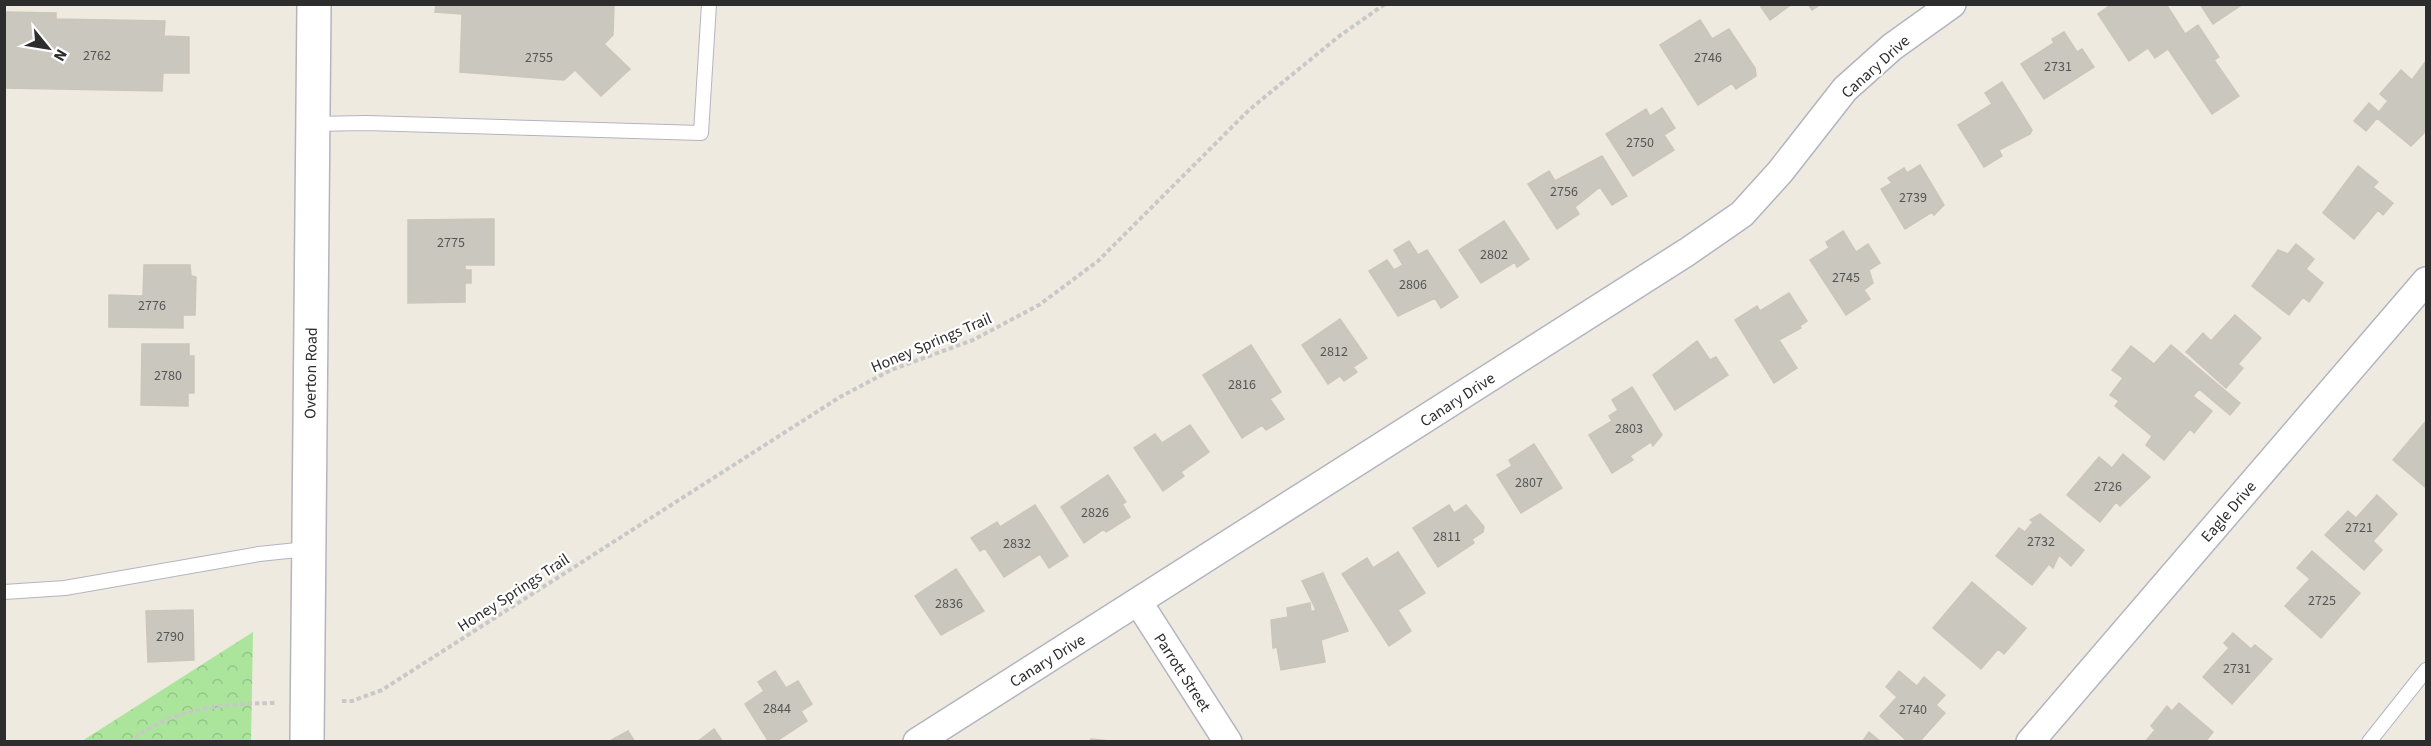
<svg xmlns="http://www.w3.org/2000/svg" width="2431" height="746" viewBox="0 0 2431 746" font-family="'Source Sans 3',sans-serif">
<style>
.forest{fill:url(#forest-crowns)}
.building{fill:#cac7bf;stroke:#cac7b9;stroke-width:1.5}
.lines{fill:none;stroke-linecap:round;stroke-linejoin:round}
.service-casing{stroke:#b3b4c1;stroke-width:16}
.minor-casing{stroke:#b3b4c1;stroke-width:30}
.tertiary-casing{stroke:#b3b4c1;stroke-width:36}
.path{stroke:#c8c8c8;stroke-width:4;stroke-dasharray:4.5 3;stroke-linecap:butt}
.service{stroke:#fff;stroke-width:14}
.minor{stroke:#fff;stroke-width:27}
.tertiary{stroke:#fff;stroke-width:33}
.labels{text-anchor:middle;stroke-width:4.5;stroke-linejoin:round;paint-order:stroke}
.number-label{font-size:14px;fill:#545452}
.street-label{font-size:16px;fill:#2d2d2d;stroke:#fff}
</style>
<defs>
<pattern id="forest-crowns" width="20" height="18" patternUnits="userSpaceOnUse" patternTransform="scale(1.5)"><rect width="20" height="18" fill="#abe59c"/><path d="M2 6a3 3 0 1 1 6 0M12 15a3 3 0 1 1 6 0" fill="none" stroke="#93c587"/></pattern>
</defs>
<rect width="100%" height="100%" fill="#efeae0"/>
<path class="forest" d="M 253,632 L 251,741 L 82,741 Z"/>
<path class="building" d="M 436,4 L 614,4 L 613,35 L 604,44 L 630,69 L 601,96 L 575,70 L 564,80 L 460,72 L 462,14 L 435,12 Z
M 1759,4 L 1792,4 L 1770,20 Z
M 1808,4 L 1821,4 L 1812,10 Z
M 2112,4 L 2166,4 L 2185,34 L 2198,25 L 2219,57 L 2214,60 L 2239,96 L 2212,114 L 2168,49 L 2155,58 L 2148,48 L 2129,61 L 2098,14 Z
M 2200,4 L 2243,4 L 2213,24 Z
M 4,12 L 56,13 L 56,19 L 165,21 L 164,36 L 189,37 L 189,73 L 163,73 L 162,91 L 4,88 Z
M 1700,20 L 1712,39 L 1729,29 L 1755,68 L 1756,76 L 1736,89 L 1732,83 L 1698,105 L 1660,45 Z
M 2064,32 L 2077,52 L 2082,49 L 2094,67 L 2044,99 L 2021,64 L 2054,43 L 2052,39 Z
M 2426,61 L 2426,131 L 2411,146 L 2377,118 L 2366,131 L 2354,121 L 2369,103 L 2379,112 L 2388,101 L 2380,94 L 2401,70 L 2412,80 Z
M 2002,82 L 2032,130 L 2030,134 L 1999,150 L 2002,156 L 1984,167 L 1958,125 L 1992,104 L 1985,93 Z
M 1662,108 L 1675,128 L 1664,135 L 1674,150 L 1633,176 L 1606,134 L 1646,109 L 1650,116 Z
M 1602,156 L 1627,196 L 1612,205 L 1600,187 L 1575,207 L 1579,214 L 1557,229 L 1528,184 L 1549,171 L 1555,181 Z
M 1920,165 L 1944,205 L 1934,215 L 1932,212 L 1905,229 L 1881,189 L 1892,183 L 1888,178 L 1904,168 L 1907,173 Z
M 2358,166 L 2378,182 L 2373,187 L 2393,203 L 2383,215 L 2378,210 L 2354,239 L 2323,213 Z
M 494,219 L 494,265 L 465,265 L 465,270 L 471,270 L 471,283 L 465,283 L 465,302 L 408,303 L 408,220 Z
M 1504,221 L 1529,259 L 1517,267 L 1515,262 L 1481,283 L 1459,250 Z
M 1843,231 L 1856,252 L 1868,244 L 1880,263 L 1869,270 L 1873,283 L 1864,290 L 1870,299 L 1846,315 L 1810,260 L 1829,248 L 1826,242 Z
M 1409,241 L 1418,255 L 1427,250 L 1458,297 L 1441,308 L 1435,298 L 1398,316 L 1369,271 L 1387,260 L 1394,270 L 1403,265 L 1394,250 Z
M 2296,244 L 2314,259 L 2306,269 L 2323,283 L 2309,302 L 2303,297 L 2289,315 L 2252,286 L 2278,250 L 2288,254 Z
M 144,265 L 190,265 L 191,276 L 196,277 L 195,315 L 183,315 L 183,328 L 109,327 L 109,295 L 143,296 Z
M 1789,293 L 1807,321 L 1800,326 L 1801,328 L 1779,340 L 1797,368 L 1774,383 L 1735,320 L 1757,306 L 1760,311 Z
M 2235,315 L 2261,338 L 2238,364 L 2243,368 L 2226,388 L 2186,352 L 2203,333 L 2211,341 Z
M 1340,319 L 1367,358 L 1353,367 L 1357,372 L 1344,381 L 1340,376 L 1328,384 L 1302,345 Z
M 1697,341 L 1710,360 L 1716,357 L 1728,375 L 1675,410 L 1653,375 Z
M 142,344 L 189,344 L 189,356 L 194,356 L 194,393 L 188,393 L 188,406 L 141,405 Z
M 1251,345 L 1281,392 L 1270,399 L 1284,419 L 1266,430 L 1262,425 L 1242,438 L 1203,375 Z
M 2171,345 L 2240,403 L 2230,415 L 2199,389 L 2193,396 L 2212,411 L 2194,433 L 2190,429 L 2164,460 L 2146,445 L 2152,436 L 2115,406 L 2119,401 L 2110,395 L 2123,378 L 2112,370 L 2131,346 L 2154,364 Z
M 1632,387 L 1662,435 L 1653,446 L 1651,442 L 1630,456 L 1633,460 L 1612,473 L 1589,435 L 1612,421 L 1609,416 L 1618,410 L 1612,400 Z
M 2426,421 L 2426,488 L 2393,460 Z
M 1190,425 L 1209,452 L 1181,472 L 1184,476 L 1163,491 L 1134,448 L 1155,434 L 1162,443 Z
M 1534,444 L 1562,488 L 1521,513 L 1497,475 L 1512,466 L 1509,460 Z
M 2123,454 L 2150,477 L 2120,506 L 2116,502 L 2100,522 L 2067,495 L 2099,457 L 2112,468 Z
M 1108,475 L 1126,502 L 1122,504 L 1130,517 L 1106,532 L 1104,529 L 1084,543 L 1061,507 Z
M 2377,495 L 2397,514 L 2373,541 L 2382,550 L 2364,570 L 2325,535 L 2348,511 L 2356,518 Z
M 1035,505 L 1068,556 L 1049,568 L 1040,554 L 1004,577 L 985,548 L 980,551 L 971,538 L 997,522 L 1000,527 Z
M 1449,505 L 1454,513 L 1466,505 L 1484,527 L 1483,532 L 1472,539 L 1474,543 L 1438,567 L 1413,528 Z
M 2040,514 L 2084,550 L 2071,566 L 2059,555 L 2053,568 L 2049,564 L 2032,585 L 1996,556 L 2019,528 L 2025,532 L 2033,522 L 2030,520 Z
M 2312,551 L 2360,593 L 2321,638 L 2285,606 L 2310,579 L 2297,568 Z
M 1398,552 L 1425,593 L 1398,610 L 1411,631 L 1389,646 L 1342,574 L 1367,558 L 1373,568 Z
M 956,569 L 984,611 L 941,635 L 915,596 Z
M 1323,573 L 1348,631 L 1321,640 L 1325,662 L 1281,670 L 1277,647 L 1273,648 L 1271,620 L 1288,617 L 1287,608 L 1310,603 L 1311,612 L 1316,610 L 1302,581 Z
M 1972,582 L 2026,628 L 2004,654 L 1998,649 L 1981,669 L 1933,628 Z
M 193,610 L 194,660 L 148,662 L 146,611 Z
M 2233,633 L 2251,649 L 2255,645 L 2272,659 L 2232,704 L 2203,677 L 2229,648 L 2224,643 Z
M 775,671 L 786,688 L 798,681 L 812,704 L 801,711 L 807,721 L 775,742 L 769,742 L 745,704 L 764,691 L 758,682 Z
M 1899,671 L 1917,686 L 1924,677 L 1945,695 L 1936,705 L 1945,713 L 1919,742 L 1908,742 L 1880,716 L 1897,697 L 1886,687 Z
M 2179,703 L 2213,732 L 2205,742 L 2145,742 L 2155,730 L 2151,726 L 2167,706 L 2172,711 Z
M 714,729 L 723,742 L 697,742 Z
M 628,731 L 635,742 L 608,742 Z
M 1869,732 L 1881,742 L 1862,742 Z
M 1091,739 L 1120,742 L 1090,742 Z"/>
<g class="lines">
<defs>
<path id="service" d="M 313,124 L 366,123 L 701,133 L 709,4
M 4,592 L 65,588 L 259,554 L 307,549
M 2369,742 L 2426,670"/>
<path id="minor" d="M 1139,603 L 1228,742
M 917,742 L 1687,252 L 1742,214 L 1780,172 L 1845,89 L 1892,47 L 1952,4
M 2030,742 L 2426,281"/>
<path id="tertiary" d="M 307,742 L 314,4"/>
</defs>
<use href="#service" class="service-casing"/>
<use href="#minor" class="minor-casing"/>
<use href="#tertiary" class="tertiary-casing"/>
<path class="path" d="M 342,701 L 352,701 L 382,690 L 840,397 L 891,370 L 973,340 L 1039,305 L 1098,261 L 1249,110 L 1338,37 L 1385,4
M 128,742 C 177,707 217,704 275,703"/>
<use href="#service" class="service"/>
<use href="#minor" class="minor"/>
<use href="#tertiary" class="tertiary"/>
</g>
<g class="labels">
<g class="number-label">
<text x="97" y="60">2762</text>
<text x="539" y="62">2755</text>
<text x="1708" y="62">2746</text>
<text x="2058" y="71">2731</text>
<text x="1640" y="147">2750</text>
<text x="1564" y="196">2756</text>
<text x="1913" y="202">2739</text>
<text x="451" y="247">2775</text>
<text x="1494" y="259">2802</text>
<text x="1846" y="282">2745</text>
<text x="1413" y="289">2806</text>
<text x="152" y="310">2776</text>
<text x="1334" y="356">2812</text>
<text x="168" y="380">2780</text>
<text x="1242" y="389">2816</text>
<text x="1629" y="433">2803</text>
<text x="1529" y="487">2807</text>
<text x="2108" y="491">2726</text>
<text x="1095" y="517">2826</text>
<text x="2359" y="532">2721</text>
<text x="1447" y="541">2811</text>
<text x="2041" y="546">2732</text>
<text x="1017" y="548">2832</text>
<text x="2322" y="605">2725</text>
<text x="949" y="608">2836</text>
<text x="170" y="641">2790</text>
<text x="2237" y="673">2731</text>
<text x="777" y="713">2844</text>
<text x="1913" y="714">2740</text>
</g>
<g class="street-label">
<text transform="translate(1875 66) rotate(-42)" y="6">Canary Drive</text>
<text transform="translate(931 342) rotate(-23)" y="6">Honey Springs Trail</text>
<text transform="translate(310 373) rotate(-89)" y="6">Overton Road</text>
<text transform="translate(1457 399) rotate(-33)" y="6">Canary Drive</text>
<text transform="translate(2228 511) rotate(-49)" y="6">Eagle Drive</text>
<text transform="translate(513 592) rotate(-33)" y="6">Honey Springs Trail</text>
<text transform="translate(1047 660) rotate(-32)" y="6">Canary Drive</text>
<text transform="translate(1183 672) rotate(57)" y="6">Parrott Street</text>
</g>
</g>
<rect width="2431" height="746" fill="none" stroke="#2d2d2d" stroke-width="12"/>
<g transform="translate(48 48) rotate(120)" stroke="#ffffff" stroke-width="4.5" paint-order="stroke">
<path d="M0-4.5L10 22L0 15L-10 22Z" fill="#2d2d2d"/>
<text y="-9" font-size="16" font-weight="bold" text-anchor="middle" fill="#2d2d2d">N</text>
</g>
</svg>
